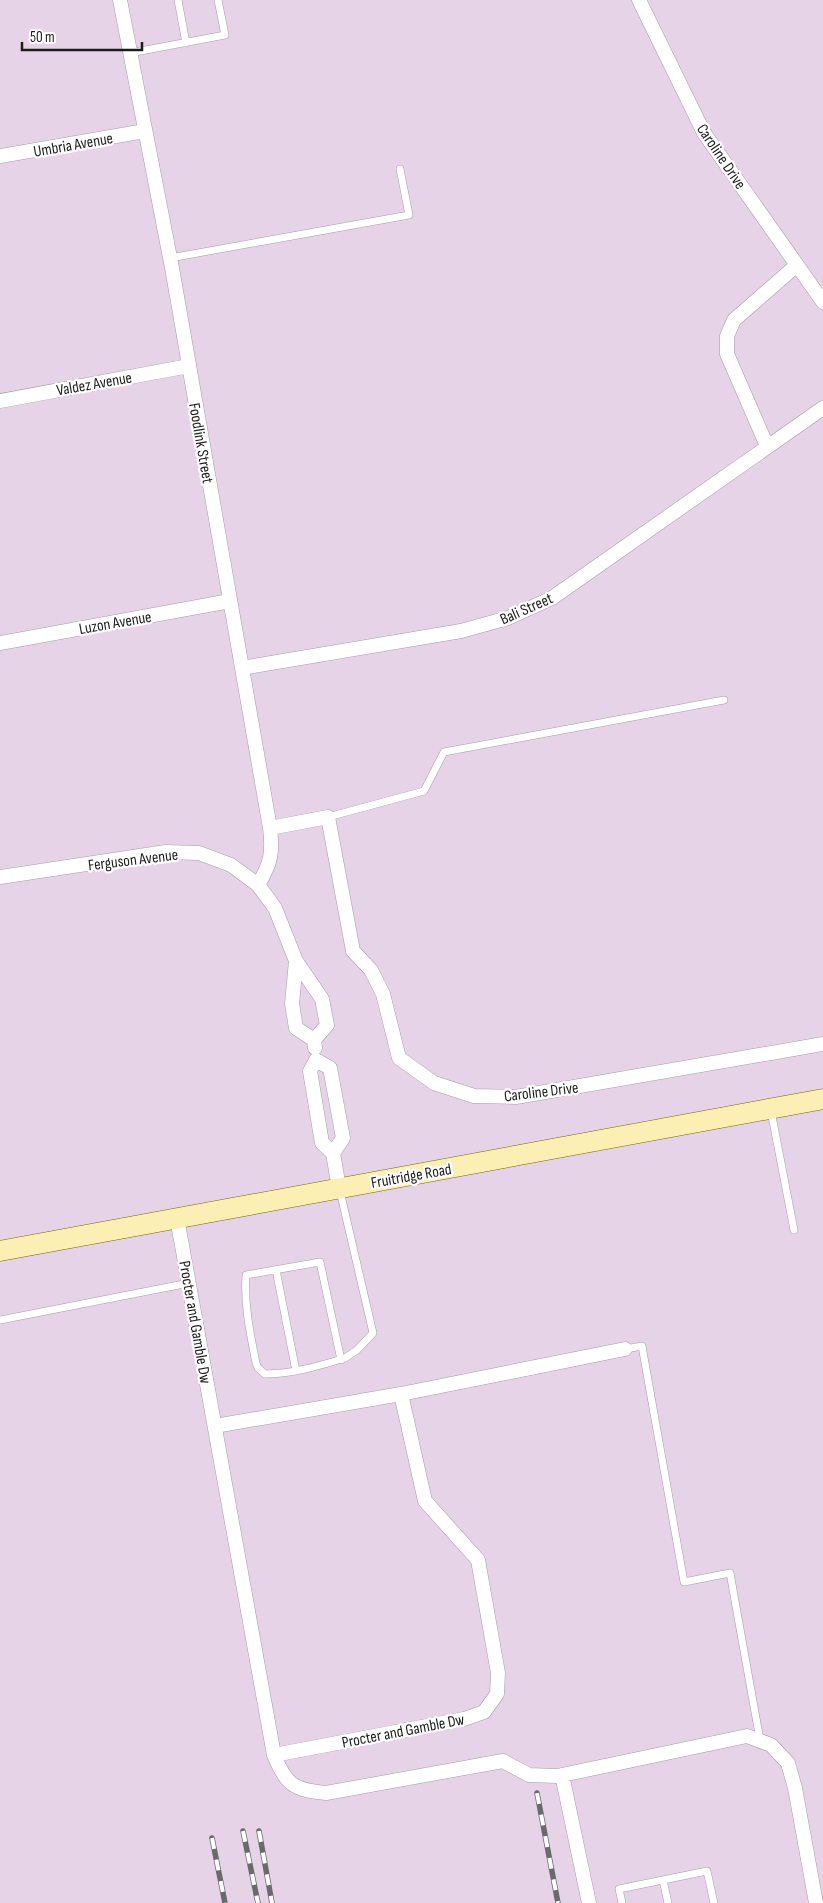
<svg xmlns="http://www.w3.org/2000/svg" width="823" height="1903" viewBox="0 0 823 1903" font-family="'Sofia Sans Condensed',sans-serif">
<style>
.industrial{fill:#e7d3e8}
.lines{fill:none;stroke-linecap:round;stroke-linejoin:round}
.service-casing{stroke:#a0a0a0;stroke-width:8}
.minor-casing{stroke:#a0a0a0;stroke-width:15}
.secondary-casing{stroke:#756902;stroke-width:21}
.service{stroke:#fff;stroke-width:7}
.minor{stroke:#fff;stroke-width:14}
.secondary{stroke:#fbefb3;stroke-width:20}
.rail-casing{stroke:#6a6a6a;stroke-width:5.5}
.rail{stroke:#fff;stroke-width:4;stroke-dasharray:11;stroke-linecap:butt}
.labels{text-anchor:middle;stroke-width:4.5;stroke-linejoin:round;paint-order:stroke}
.street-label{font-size:16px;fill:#1c1c1c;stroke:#fff}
</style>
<rect width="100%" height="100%" fill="#eee7e2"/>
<path class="industrial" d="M 0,0 L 823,0 L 823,1903 L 0,1903 Z"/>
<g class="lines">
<defs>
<path id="service" d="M 178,0 L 186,43
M 130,53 L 225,35 L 218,0
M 170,258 L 409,215 L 400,169
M 328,817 L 424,791 L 444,752 L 724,700
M 771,1111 L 794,1230
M 340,1191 L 373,1333 L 357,1350 L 345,1358 C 319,1366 292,1374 265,1374 L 258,1368 L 256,1363 C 250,1333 244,1305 246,1275 L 320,1262 L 341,1360
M 276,1270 L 296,1371
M 0,1320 L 189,1283
M 625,1349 L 642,1346 L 684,1582 L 730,1573 L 760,1740
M 663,1880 L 668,1903
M 622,1903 L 619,1889 L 707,1871 L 714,1903"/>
<path id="minor" d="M 120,0 L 172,268 L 270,828 C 273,853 271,863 258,885
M 639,0 L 704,133 L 823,302
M 0,156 L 145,131
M 0,401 L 189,366
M 767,446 L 727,354 L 727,336 L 734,320 L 797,265
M 0,643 L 230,601
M 242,668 L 461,631 L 508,618 L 552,598 L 823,408
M 270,828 L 328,817 L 353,951 L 371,970 L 383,994 L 399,1058 L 434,1083 L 474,1096 L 516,1097 L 823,1044
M 0,877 L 166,852 L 199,853 L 231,865 L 258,885 L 275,908 L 296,961 L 322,999 L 327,1025 L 314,1040
M 296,961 L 292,1004 L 296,1028 L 314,1040 L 315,1048
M 316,1060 L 330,1068 L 343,1138 L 333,1153 L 339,1188
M 316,1060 L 310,1071 L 322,1143 L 333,1153
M 177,1218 L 274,1755 C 286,1785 294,1790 326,1793 L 503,1761 L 529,1775 L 557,1776 L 747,1736 L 771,1745 L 788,1763 L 795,1788 L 816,1903
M 215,1426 L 401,1394 L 625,1349
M 274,1755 L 464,1719 L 484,1712 L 497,1694 L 498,1673 L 478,1560 L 425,1501 L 401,1394
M 562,1775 L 589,1903"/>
<path id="secondary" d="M 0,1251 L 823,1099"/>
</defs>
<use href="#service" class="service-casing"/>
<use href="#minor" class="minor-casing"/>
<use href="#secondary" class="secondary-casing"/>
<use href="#service" class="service"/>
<use href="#minor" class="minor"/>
<use href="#secondary" class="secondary"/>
<defs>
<path id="rail" d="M 537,1793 L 558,1903
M 243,1831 L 258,1903
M 259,1831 L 272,1903
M 212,1838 L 225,1903"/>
</defs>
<use href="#rail" class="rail-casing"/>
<use href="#rail" class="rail"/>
</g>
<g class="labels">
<g class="street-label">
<text transform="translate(73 144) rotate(-10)" y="6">Umbria Avenue</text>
<text transform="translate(722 156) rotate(56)" y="6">Caroline Drive</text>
<text transform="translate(94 383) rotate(-10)" y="6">Valdez Avenue</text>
<text transform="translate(202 443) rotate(80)" y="6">Foodlink Street</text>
<text transform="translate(526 608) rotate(-24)" y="6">Bali Street</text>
<text transform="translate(115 622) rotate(-10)" y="6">Luzon Avenue</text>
<text transform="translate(133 859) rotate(-7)" y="6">Ferguson Avenue</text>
<text transform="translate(541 1091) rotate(-7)" y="6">Caroline Drive</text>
<text transform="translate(411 1175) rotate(-10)" y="6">Fruitridge Road</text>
<text transform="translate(196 1322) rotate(80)" y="6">Procter and Gamble Dw</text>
<text transform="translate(403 1730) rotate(-11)" y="6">Procter and Gamble Dw</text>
</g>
</g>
<path d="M22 42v8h120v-8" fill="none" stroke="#1c1c1c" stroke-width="2.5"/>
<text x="30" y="42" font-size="15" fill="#1c1c1c" stroke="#ffffff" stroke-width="4" paint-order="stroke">50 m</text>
</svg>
